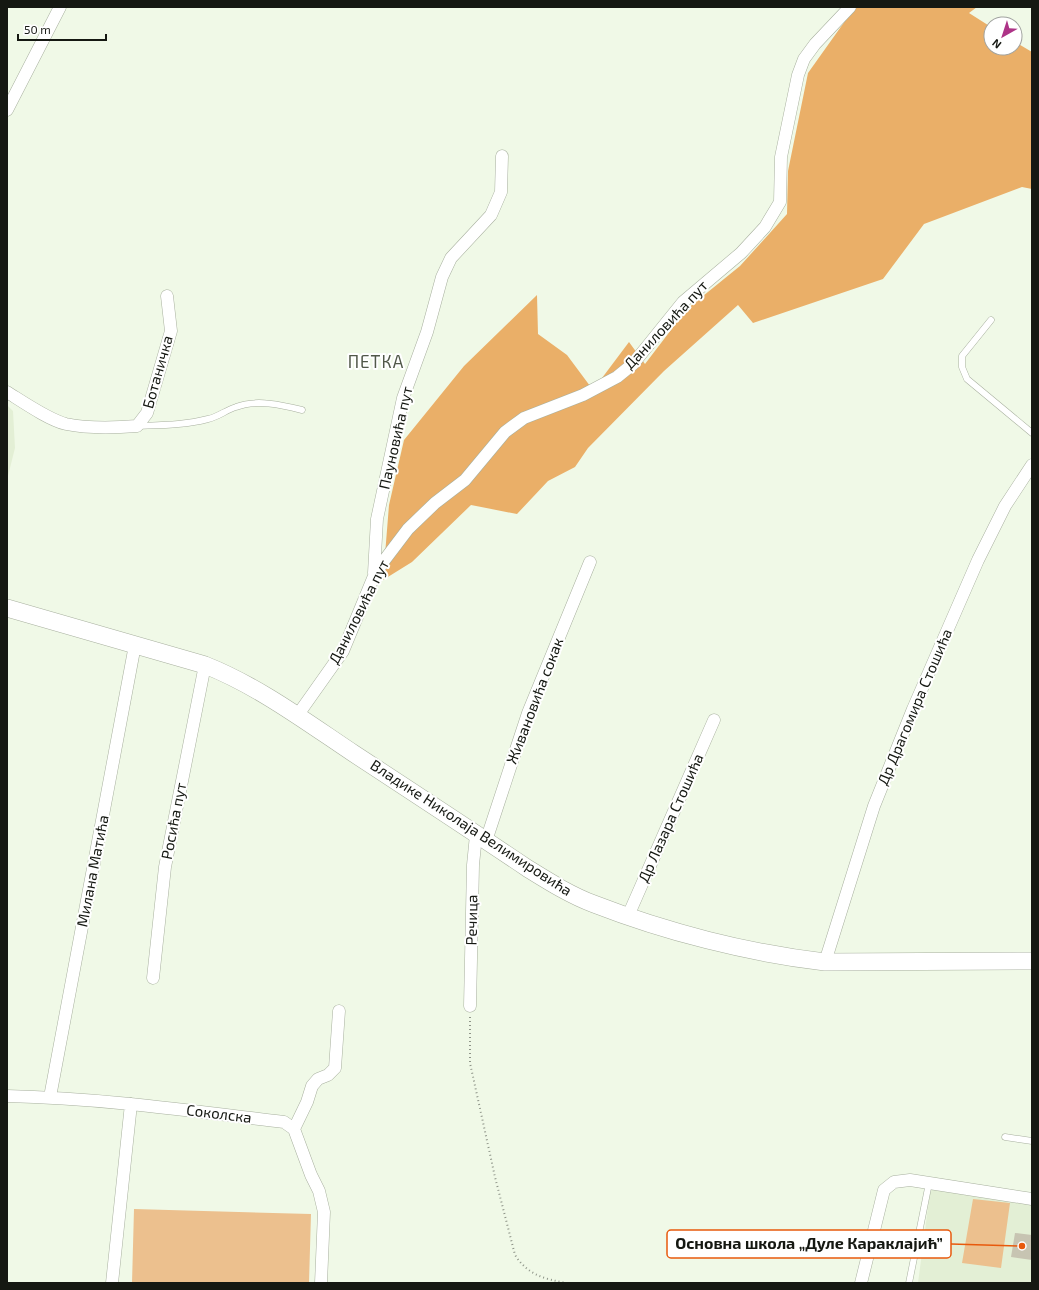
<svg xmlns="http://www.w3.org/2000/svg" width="1039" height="1290" viewBox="0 0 1039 1290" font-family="'Exo 2',sans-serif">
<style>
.built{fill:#e3efd5}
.green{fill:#ecc08e}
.forest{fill:#eaaf68}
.building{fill:#c7c4b2}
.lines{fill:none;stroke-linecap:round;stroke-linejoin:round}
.lane-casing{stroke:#a8b09f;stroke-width:7}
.street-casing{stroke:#a8b09f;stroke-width:13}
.secondary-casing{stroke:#a8b09f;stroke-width:18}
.path{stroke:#8f9589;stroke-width:2;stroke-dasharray:1 3;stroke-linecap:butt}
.lane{stroke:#fff;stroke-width:6}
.street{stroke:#fff;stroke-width:12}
.secondary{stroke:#fff;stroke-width:17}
.labels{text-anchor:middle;stroke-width:4;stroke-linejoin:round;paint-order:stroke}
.street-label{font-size:15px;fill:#151812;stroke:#fff}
.quarter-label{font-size:17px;letter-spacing:1px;fill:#515849;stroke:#fff}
.leader{fill:none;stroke:#e8590c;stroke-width:1.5}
.callout-dot{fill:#e8590c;stroke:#fff;stroke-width:1.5}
.callout{fill:#fff;stroke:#e8590c;stroke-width:1.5}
.callout-label{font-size:16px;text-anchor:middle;font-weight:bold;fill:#151812}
</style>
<rect width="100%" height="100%" fill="#f0f9e7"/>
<path class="built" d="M 7,405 L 13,411 L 15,448 L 7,480 Z
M 932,1177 L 1032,1193 L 1032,1283 L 918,1283 Z"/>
<path class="green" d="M 973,1199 L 1010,1203 L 1001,1268 L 962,1263 Z
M 134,1209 L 311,1214 L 309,1283 L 132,1283 Z"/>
<path class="forest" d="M 855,7 L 977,7 L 969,13 L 991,27 L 991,48 L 1015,48 L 1015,42 L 1032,52 L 1032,189 L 1022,187 L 924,224 L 883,279 L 753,323 L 738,305 L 664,371 L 588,448 L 575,467 L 548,481 L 517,514 L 471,505 L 412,562 L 383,580 L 389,505 L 404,440 L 464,366 L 537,295 L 538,334 L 567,355 L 593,390 L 629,342 L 645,364 L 687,309 L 740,266 L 787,214 L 788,171 L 808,73 Z"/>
<path class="building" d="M 1015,1233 L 1032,1235 L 1032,1260 L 1011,1257 Z"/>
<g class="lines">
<defs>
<path id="lane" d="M 991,320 L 962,356 L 962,367 L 967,379 L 1032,433
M 138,426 C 162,425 185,425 208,419 C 218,417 226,410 236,407 C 256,399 282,405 302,410
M 1005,1137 L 1032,1141
M 909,1283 L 929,1183"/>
<path id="street" d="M 7,110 L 60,7
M 7,392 C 23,402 49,420 66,424 C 90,429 113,428 137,426 L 147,413 L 171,331 L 167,296
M 374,573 L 377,519 L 403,398 L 427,332 L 442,277 L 451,258 L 491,215 L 501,192 L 502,156
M 297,716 L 343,651 L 374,576 L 383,562 L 408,529 L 435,503 L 465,480 L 505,432 L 524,418 L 583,395 L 617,377 L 633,364 L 683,302 L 741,253 L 765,227 L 780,202 L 781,157 L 798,75 L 804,59 L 815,44 L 850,7
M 486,841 L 528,713 L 590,562
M 628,916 L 714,720
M 825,962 L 874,806 L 913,709 L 978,560 L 1005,506 L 1032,465
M 153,978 L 165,867 L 205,665
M 470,1006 L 473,865 L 476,835
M 7,1096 C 100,1098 192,1111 284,1122 L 294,1129 L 307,1102 L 312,1086 L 318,1079 L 328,1075 L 335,1068 L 339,1011
M 50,1097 L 135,645
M 294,1129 L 311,1175 L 319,1191 L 324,1212 L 321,1283
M 112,1283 L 131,1104
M 861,1283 L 884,1190 L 894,1182 L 910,1180 L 1032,1199"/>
<path id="secondary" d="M 7,608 L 205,665 C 258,686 305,721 353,753 C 411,791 469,829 527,868 C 548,881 570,895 594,904 C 666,932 748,953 825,962 L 1032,961"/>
</defs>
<use href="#lane" class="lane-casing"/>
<use href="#street" class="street-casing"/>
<use href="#secondary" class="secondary-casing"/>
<path class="path" d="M 470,1017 L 470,1063 L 495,1177 L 515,1255 C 528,1275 544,1279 567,1283"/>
<use href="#lane" class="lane"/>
<use href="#street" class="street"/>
<use href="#secondary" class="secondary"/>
</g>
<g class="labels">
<g class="street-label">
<text transform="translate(666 325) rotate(-47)" y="5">Даниловића пут</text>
<text transform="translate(158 372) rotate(-74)" y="5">Ботаничка</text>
<text transform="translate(396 438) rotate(-77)" y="5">Пауновића пут</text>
<text transform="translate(359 612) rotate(-63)" y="5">Даниловића пут</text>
<text transform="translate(535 701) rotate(-69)" y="5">Живановића сокак</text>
<text transform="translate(915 707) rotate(-67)" y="5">Др Драгомира Стошића</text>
<text transform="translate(671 818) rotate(-66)" y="5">Др Лазара Стошића</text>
<text transform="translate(174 821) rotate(-79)" y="5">Росића пут</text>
<text transform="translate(471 828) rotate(33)" y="5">Владике Николаја Велимировића</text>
<text transform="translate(93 871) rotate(-79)" y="5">Милана Матића</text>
<text transform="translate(472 920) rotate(-89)" y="5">Речица</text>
<text transform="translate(219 1114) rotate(7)" y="5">Соколска</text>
</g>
<g class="quarter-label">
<text x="376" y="368">ПЕТКА</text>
</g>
</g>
<path class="leader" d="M1022 1246L951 1244"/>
<circle class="callout-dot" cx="1022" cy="1246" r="4"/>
<rect class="callout" x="667" y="1230" width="284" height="28" rx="4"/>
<g class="callout-label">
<text x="809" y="1249">Основна школа „Дуле Караклајић”</text>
</g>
<rect width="1039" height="1290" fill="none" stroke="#151812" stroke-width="16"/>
<g transform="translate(1003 36) rotate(219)"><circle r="19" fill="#ffffff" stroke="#a1a3a0"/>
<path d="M0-3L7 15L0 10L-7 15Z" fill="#ad3387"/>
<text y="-6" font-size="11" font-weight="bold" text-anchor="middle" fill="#151812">N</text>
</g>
<path d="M18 34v6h88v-6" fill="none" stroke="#151812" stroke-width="2"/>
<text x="24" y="34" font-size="12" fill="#151812" stroke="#ffffff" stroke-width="3" paint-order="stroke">50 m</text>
</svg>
